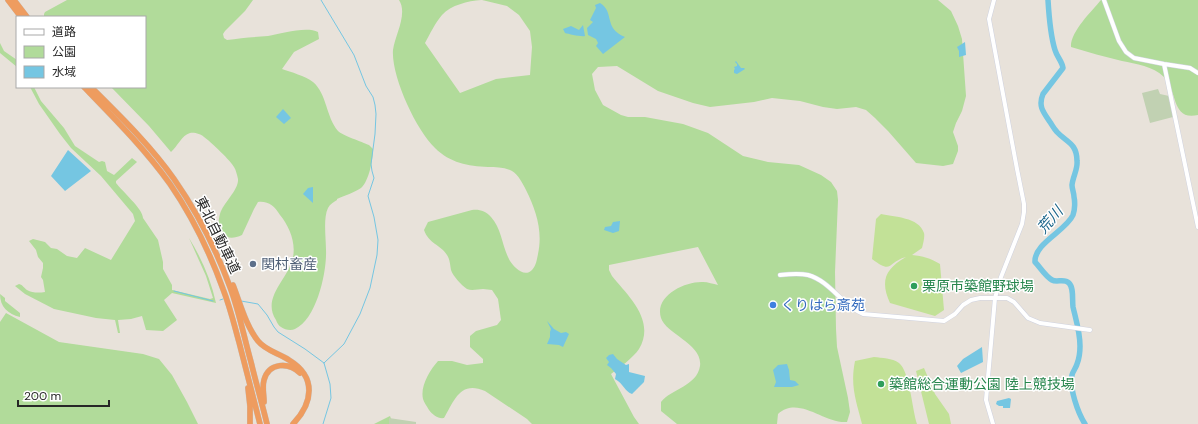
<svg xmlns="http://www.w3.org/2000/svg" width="1198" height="424" viewBox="0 0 1198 424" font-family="'DM Sans','Noto Sans JP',sans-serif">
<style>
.green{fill:#b1db9a}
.cemetery{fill:#c1d1b2}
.pitch{fill:#c2e197}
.water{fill:#75c6e2}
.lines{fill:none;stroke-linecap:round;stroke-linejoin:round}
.stream{stroke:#75c6e2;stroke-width:1}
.river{stroke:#75c6e2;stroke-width:5.5}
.tertiary-casing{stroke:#cfd2df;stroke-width:5}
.motorway-casing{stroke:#c3c3c3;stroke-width:6}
.tertiary{stroke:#fff;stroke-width:4}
.motorway{stroke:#ee9c5f;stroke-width:5.5}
.service-dot{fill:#5c6f8a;stroke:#fff;stroke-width:1.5}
.leisure-dot{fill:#2e9e5b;stroke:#fff;stroke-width:1.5}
.shop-dot{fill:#3f7fe0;stroke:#fff;stroke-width:1.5}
.labels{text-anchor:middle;stroke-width:3;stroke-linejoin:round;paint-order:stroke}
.street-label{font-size:14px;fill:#272727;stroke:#fff}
.service-label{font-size:14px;fill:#4e5e75;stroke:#fff;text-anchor:start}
.leisure-label{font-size:14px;fill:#27864d;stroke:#fff;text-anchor:start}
.shop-label{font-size:14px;fill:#366cbe;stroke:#fff;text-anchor:start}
.water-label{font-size:15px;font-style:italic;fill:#196489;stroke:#fff}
</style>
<rect width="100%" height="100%" fill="#e8e2da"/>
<path class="green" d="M 67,0 L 253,0 L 245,11 L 225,31 L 223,34 L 224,38 L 227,40 C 240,38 254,37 268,36 C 281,34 306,26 318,32 L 319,39 L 294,52 L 282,69 C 291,72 305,76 313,82 C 327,94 326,117 338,131 C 342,135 362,142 369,145 L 373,149 C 373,159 369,181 361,188 C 355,192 344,196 337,199 L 337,200 C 334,202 330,204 328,208 C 323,218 326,238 326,250 C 327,271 317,319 295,329 C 291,331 285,330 281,327 C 279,326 277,323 276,320 C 261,297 289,279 293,257 C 296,242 289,226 280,215 C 274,206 269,201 258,202 L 254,209 L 242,235 C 225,243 215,232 220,214 C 223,203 239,190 238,179 C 237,175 236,170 234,167 C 232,162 210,141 204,137 C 201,134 194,132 190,133 C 182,135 177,147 171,152 L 149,126 L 111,87 L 145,87 L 145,17 L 44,17 L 44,14 L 45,12 Z
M 399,0 L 481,0 C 468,1 451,5 442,15 C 435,23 430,34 425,43 L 460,93 L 496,79 L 530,75 L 532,47 L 530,31 L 519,15 L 507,6 L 482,0 L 938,0 L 951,11 L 958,26 L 962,39 L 966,96 L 962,111 L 956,123 L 953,132 L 958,146 L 958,151 L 953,164 L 943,166 L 916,163 L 888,131 L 875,118 L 866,110 L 856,107 L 837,109 L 823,107 L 800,101 L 772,98 L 754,102 L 710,107 L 693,103 L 658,91 L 617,66 L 598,67 L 592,74 L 595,90 L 603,105 L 621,115 L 628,117 L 645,117 L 683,124 L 708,133 L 743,156 L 768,162 L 799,165 L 821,175 L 831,182 L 837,191 L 838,200 L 835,272 L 836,329 L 837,347 L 848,398 L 850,412 L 847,422 C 824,424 799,395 778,414 L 777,424 L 677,424 L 661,411 L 661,402 C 671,389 697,386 700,366 C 703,344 666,334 661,318 C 654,296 685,281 703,282 C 708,282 713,284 718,285 L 698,247 L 609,265 L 609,270 L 612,276 C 628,296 656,320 639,349 C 633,358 619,368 611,374 L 634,417 L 639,424 L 532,424 L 527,419 L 485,391 C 460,380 454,401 444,418 C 438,419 433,415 429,410 C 427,406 424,403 423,399 C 420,386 430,370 438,361 L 452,361 L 467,365 L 483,363 L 483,359 L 470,347 L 470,336 L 476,331 L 497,325 L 501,320 L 498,299 L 492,290 C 489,290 486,289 483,289 C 478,289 472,291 467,289 C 461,285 453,276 451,270 C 450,264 450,260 447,255 C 440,244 429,244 424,230 L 428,222 L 472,210 C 479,209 486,211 491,217 C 502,229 502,247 510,261 C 514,267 524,278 532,270 C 536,266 537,259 538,254 C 543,231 536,210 526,190 C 523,184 518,174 512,171 C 504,167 496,167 488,167 C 468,166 450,163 435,148 C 416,130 391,76 393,50 C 395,35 408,14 399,0 Z
M 1101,0 L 1198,0 L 1198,115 C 1171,121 1178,91 1164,77 C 1153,66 1136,64 1122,61 C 1105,57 1088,52 1071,47 C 1070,32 1092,11 1101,0 Z
M 0,43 L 4,51 L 17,60 L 17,67 L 0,53 Z
M 30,87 L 34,87 L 41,101 L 64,128 L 75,146 L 99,162 L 102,161 L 105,162 L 107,171 L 114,175 L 132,158 L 137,162 L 116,181 L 116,183 C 122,191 143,209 143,218 L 158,240 L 163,262 L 163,269 L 172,285 L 172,290 L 210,299 L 213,298 L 206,276 L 189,238 C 202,259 211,280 216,303 L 172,293 L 164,300 L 177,320 L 163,331 L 146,330 L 142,316 L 131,319 L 118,320 L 120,333 L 118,333 L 115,320 L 96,318 L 54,309 L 25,294 L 15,286 L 19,284 C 23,285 24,288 27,290 C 32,293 39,293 45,292 L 43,280 L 41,277 L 43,268 L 43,263 L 38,257 L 36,250 L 29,241 L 33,239 L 45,242 L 51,248 L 57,249 L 67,256 L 77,258 L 85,248 L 111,260 L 135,221 L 133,214 L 101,176 L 71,148 L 60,134 L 39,104 Z
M 0,294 L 5,298 L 5,301 L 20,313 L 20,317 C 8,314 0,307 0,294 Z
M 6,313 L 59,342 L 143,354 L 159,359 L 172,375 L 187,402 L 198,424 L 0,424 L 0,322 Z
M 390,416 L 393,424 L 374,424 Z"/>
<path class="cemetery" d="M 1158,89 L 1160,94 L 1169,96 L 1173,117 L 1150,123 L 1142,93 Z
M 389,418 L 416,422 L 416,424 L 389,424 Z"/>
<path class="pitch" d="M 881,214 C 894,217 919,217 924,233 C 925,237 923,244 922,248 L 912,255 C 923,256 930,258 940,264 L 944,310 L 935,316 L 890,303 C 880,281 885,269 906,257 C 887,262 893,275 872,259 L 876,219 Z
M 874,357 C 882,358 892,358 899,363 C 910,372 912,409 917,424 L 862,424 C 856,400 850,386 855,361 Z
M 924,368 L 935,394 L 949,414 L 951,424 L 929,424 L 916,371 Z"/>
<path class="water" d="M 600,3 C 615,12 603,28 625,37 L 603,54 L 596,46 L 598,43 L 596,39 L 588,35 L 587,28 L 593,22 L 590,20 L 596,8 L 595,5 Z
M 583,25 L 585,36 C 581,37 569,34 565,33 L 563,29 L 571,26 L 579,30 Z
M 965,42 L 966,55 L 959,57 L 959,51 L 957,47 Z
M 736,61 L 741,68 L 744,68 L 745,69 L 737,74 L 734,73 L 734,70 L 735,69 L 734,67 L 737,66 L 737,64 L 735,62 Z
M 283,109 L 291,118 L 284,124 L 276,117 Z
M 68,150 L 91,171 L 65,191 L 51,176 Z
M 313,187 L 313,203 L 303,194 L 308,188 Z
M 620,221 L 619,231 L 613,233 L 604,230 L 605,227 L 611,226 L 613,222 Z
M 547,321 L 554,329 L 561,333 L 566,332 L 569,334 L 563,347 L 559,345 L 547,344 L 550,337 L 550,332 L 551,329 Z
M 982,347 L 983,362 L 961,373 L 957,366 L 963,359 Z
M 613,354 L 617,359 L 626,365 L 629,364 L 629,372 L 645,376 L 644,382 L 632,394 C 624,391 624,384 615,379 L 616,374 L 611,368 L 607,365 L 609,362 L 606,358 L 609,355 Z
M 787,364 L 789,370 L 790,380 L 795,381 L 799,385 L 792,387 L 774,387 L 776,382 L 773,370 L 778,365 Z
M 1009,398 L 1011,399 L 1010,408 L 1003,408 L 1003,406 L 999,406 L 996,404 L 997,401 Z"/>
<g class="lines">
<path class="stream" d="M 321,0 L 354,55 L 366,86 L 373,97 L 375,105 L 376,114 L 375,134 L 371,164 L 372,171 L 374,178 L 368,196 L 374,217 L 378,240 L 377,255 L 370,288 L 360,314 L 344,344 L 324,363
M 174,291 L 213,301
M 220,300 L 223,299
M 241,301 L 258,304 L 267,315 L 274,327 L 278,332 L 305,349 L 324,363 L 330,384 L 331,398 L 323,424"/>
<path class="river" d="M 1048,0 C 1049,17 1050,34 1055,50 C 1057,57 1062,61 1063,68 L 1043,94 C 1038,106 1043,112 1050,122 C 1052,125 1054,129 1057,132 C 1066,142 1077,143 1077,161 C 1078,169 1073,176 1072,185 C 1072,189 1074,193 1074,197 C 1075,201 1075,210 1073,215 C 1066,231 1034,243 1035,262 C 1040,267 1045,276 1052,280 C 1057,283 1064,278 1069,283 C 1074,288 1072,300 1073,307 C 1076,320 1080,332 1080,346 C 1080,352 1079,359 1077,364 C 1076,368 1073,371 1072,375 C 1069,388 1078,413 1085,424"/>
<defs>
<path id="tertiary" d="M 1104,0 L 1119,41 L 1126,52 L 1134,58 L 1164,64 L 1190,68 L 1198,73
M 1164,64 L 1198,227
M 780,275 C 789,274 799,273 808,275 C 830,281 842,305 863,314 L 944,321 L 955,314 L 963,305 L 971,300 L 980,298 L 1007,298 L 1014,302 L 1028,318 L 1040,323 L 1090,330
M 993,424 L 986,400 L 995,298 L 1001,277 L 1022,224 L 1024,212 L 1024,204 L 1017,169 L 989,19 L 994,0"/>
<path id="motorway" d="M 8,0 L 21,17
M 14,0 L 27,17
M 84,87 C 114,118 145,149 170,184 C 192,216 210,253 223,289 C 230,307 234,324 239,342 C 246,369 253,397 260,424
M 91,87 C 120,116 150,145 174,179 C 197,212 216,249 230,287 C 239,311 244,337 251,362 C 256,383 262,403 267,424
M 233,285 C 240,303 246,326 258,341 C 266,351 279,353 289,360 C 317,377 313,403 293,424
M 248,388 L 250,406 L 250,424
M 264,402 C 264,395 262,387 264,380 C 269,362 289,362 300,373"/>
</defs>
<use href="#tertiary" class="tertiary-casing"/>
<use href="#motorway" class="motorway-casing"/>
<use href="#tertiary" class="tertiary"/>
<use href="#motorway" class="motorway"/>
</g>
<circle class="service-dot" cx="253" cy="264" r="4"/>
<g class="leisure-dot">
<circle cx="914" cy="286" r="4"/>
<circle cx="881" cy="384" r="4"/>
</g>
<circle class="shop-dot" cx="773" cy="305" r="4"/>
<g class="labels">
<g class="street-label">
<text transform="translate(218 235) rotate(64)" y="5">東北自動車道</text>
</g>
<g class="service-label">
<text x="261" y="269">関村畜産</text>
</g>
<g class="leisure-label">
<text x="922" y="291">栗原市築館野球場</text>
<text x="889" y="389">築館総合運動公園 陸上競技場</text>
</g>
<g class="shop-label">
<text x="781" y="310">くりはら斎苑</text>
</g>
<g class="water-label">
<text transform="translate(1050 220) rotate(-49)" y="5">荒川</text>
</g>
</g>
<rect x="16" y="16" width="130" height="72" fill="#ffffff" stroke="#a9a9a9"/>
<rect x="24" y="29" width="20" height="6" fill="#ffffff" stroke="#a9a9a9"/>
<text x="52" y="36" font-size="12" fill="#272727">道路</text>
<rect x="24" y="46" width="20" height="12" fill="#b1db9a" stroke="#a9a9a9"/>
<text x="52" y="56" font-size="12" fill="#272727">公園</text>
<rect x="24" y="66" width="20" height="12" fill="#75c6e2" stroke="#a9a9a9"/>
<text x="52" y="76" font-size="12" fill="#272727">水域</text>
<path d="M18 400v6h91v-6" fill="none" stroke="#272727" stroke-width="2"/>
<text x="24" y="400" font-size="12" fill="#272727" stroke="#ffffff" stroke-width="3" paint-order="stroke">200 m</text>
</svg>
